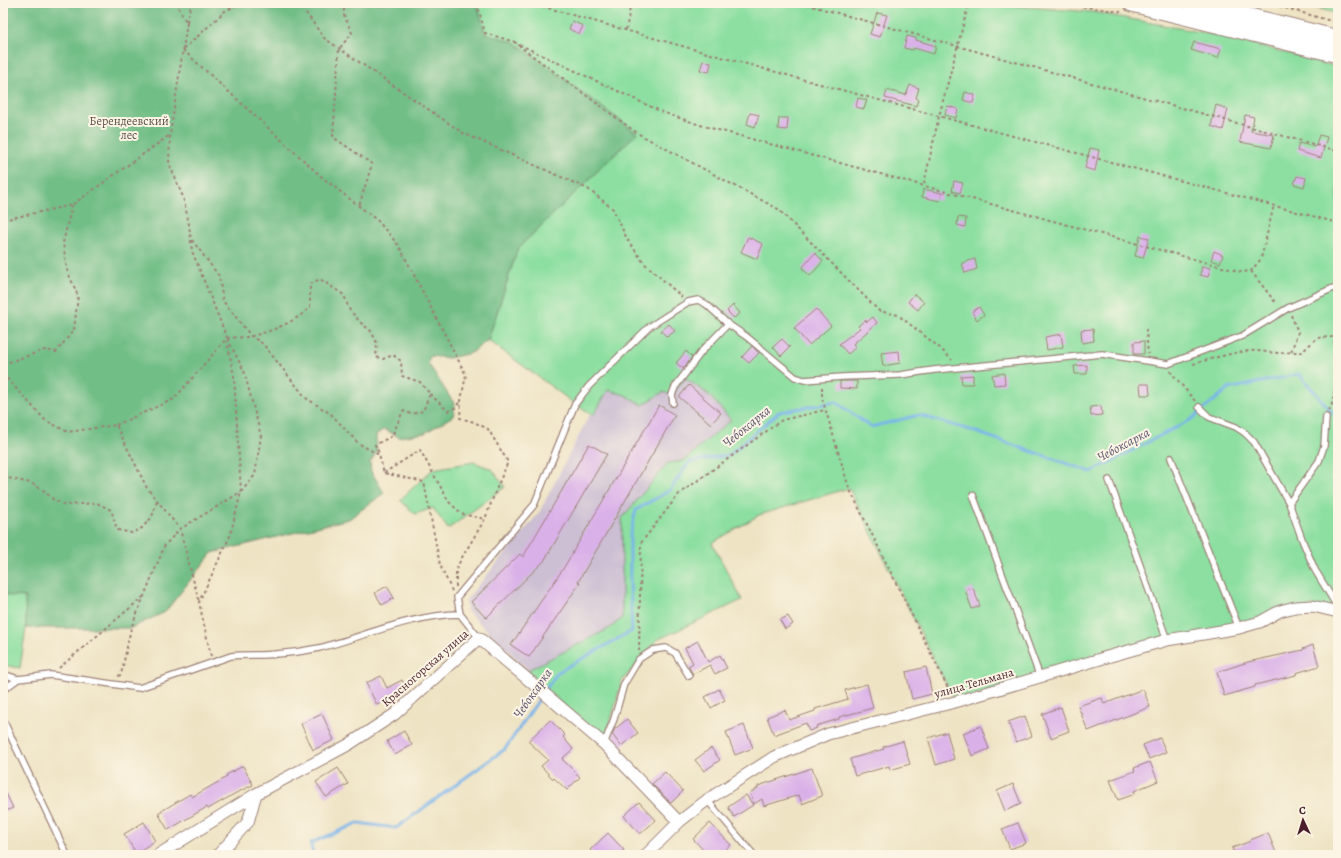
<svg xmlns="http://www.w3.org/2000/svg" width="1341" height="858" viewBox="0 0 1341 858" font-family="Alegreya,serif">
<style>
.industrial{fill:#ccbed3}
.green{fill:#8cdfa0;stroke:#6b7f66}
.forest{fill:#71be86;stroke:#5e6e58}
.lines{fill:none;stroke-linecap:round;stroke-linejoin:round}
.stream{stroke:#79b4ea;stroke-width:3}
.building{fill:#dab0e9}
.lane-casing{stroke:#9c8177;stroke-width:8}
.street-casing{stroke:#9c8177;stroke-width:13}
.primary-casing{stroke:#9c8177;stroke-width:19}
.path{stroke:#9c8177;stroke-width:2;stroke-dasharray:3 3;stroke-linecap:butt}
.lane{stroke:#fff;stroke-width:5.5}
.street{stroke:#fff;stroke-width:11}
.primary{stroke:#fff;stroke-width:17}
.labels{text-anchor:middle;stroke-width:4;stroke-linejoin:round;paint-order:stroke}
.park-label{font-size:12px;fill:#5a4f48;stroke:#fcf5e5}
.street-label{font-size:12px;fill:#4a1f2b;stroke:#fcf5e5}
.water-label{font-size:13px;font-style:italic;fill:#5a536e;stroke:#fcf5e5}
</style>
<rect width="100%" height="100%" fill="#fcf5e5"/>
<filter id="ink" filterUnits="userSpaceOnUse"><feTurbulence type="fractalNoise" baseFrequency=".025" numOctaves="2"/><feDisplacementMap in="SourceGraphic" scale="8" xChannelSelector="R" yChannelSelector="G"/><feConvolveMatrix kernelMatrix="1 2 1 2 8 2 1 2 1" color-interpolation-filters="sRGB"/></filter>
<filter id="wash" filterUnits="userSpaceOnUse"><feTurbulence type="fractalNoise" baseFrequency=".012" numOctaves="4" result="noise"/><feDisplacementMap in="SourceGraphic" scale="16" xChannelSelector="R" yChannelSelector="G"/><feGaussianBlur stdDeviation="0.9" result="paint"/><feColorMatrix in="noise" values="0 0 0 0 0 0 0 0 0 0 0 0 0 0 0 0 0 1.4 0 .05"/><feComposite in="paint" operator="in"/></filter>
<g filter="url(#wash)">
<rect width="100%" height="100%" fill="#eee3c3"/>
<path class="industrial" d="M 685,378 L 708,394 L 731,420 L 683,461 L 668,463 L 622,518 L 622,618 L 610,628 L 528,670 L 467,611 L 466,600 L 539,513 L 590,414 L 594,415 L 608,390 L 625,395 L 643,405 Z"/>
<path class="green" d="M 477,3 L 974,3 L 1093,12 L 1227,37 L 1338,67 L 1338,612 L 1313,606 L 1260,622 L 1167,640 L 955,702 L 849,488 L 759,515 L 712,543 L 742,600 L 657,640 L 622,681 L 604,744 L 531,681 L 528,670 L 610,628 L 622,618 L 622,518 L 668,463 L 683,461 L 731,420 L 708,394 L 685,378 L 672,395 L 663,392 L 643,405 L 625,395 L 608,390 L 594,415 L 575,404 L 488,340 L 518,248 L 637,133 L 514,42 L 485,33 Z
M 1301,3 L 1338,3 L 1338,14 L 1303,4 Z
M 473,462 L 492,469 L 505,487 L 448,529 L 433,508 L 415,514 L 400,500 L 433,469 Z
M 3,595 L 25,597 L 26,628 L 20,668 L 3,665 Z"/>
<path class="forest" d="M 3,3 L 477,3 L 485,33 L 514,42 L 637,133 L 518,248 L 488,340 L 471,353 L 449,358 L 430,356 L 428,363 L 455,405 L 453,416 L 425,433 L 399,437 L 384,429 L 376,435 L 377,452 L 370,462 L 371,471 L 384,493 L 349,519 L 212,553 L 165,612 L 131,628 L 26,628 L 25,597 L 3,595 Z"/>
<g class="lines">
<path class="stream" d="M 545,690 L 558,672 L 632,631 L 630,582 L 630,535 L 636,510 L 670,490 L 689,462 L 729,455 L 779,412 L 836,402 L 871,427 L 919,415 L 970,430 L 1091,472 L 1192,419 L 1228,389 L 1299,374 L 1338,419
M 313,855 L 311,843 L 358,823 L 396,828 L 505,749 L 542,695"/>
</g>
<g id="blocks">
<path class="building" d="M 877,13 L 887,15 L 880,37 L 870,34 Z
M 572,21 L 583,26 L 579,34 L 569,29 Z
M 907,36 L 916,38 L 916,40 L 936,46 L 934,54 L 914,48 L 913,50 L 904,48 Z
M 1194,42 L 1221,49 L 1218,58 L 1191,50 Z
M 703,61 L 711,63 L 709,72 L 700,70 Z
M 910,85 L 919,88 L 916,98 L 918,99 L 916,106 L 885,98 L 887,90 L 906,95 Z
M 965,92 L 975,95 L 973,103 L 963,100 Z
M 858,98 L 867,100 L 864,109 L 856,107 Z
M 1216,105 L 1228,109 L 1223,130 L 1211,126 Z
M 947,106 L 958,109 L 956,118 L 945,115 Z
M 750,113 L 759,115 L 755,127 L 747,124 Z
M 1245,115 L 1254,117 L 1251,131 L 1274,135 L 1271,148 L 1240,142 Z
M 779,118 L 788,118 L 787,130 L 778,129 Z
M 1319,135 L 1327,137 L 1321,158 L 1297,151 L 1299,143 L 1315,147 Z
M 1090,148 L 1099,150 L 1095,171 L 1085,168 Z
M 1297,176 L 1306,178 L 1304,187 L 1294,184 Z
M 954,181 L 963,183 L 960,193 L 952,191 Z
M 923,189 L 942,193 L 940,201 L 922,197 Z
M 958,217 L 966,218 L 965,227 L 957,225 Z
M 1140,236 L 1149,238 L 1143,258 L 1135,256 Z
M 748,237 L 763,244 L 757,259 L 741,252 Z
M 1214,251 L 1223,255 L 1220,263 L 1211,260 Z
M 815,253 L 823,261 L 810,276 L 802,268 Z
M 975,259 L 977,269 L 965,273 L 962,263 Z
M 1202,266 L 1210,268 L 1208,277 L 1200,275 Z
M 914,294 L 924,302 L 918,310 L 908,302 Z
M 733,305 L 740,313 L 734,318 L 727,311 Z
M 979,307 L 984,315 L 977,320 L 972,312 Z
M 816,309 L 831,326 L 809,345 L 794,328 Z
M 873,317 L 877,323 L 853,344 L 856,347 L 848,354 L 839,344 L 860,328 L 858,326 L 865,320 L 867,322 Z
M 669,324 L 675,331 L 667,337 L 661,331 Z
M 1093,329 L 1094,341 L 1082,343 L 1081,330 Z
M 1061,334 L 1063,347 L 1047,350 L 1045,337 Z
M 782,339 L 790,347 L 781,356 L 773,347 Z
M 1144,341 L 1144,354 L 1134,354 L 1134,342 Z
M 752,346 L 759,353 L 749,363 L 742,357 Z
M 686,351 L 692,357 L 684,369 L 676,363 Z
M 899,351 L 900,363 L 883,366 L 881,353 Z
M 1087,365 L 1087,374 L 1075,374 L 1074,366 Z
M 1004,373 L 1005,384 L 994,385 L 992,375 Z
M 973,375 L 973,384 L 962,384 L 961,376 Z
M 840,381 L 857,381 L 857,389 L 840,388 Z
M 1140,384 L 1149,384 L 1150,395 L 1141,395 Z
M 689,385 L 721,413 L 711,424 L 679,397 Z
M 659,405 L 675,415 L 578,582 L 580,583 L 529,657 L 511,645 L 563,569 Z
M 1101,406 L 1102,415 L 1091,416 L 1090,407 Z
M 589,444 L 607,454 L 544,561 L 486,618 L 471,602 L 520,554 L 523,557 Z
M 387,586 L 394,598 L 382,605 L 375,593 Z
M 973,588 L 980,606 L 972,609 L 965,590 Z
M 788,616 L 793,624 L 785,629 L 780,620 Z
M 698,641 L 708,662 L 720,655 L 727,668 L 715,674 L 710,665 L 693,674 L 688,666 L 693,663 L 685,648 Z
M 1313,645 L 1319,666 L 1296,673 L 1296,675 L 1255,685 L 1255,687 L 1224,696 L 1217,672 L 1248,662 L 1303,650 L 1303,649 Z
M 926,667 L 932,694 L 912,699 L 906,672 Z
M 381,676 L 387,688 L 402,680 L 407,689 L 377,705 L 366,683 Z
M 867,684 L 873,708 L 839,717 L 839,719 L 816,726 L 817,728 L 809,731 L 806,723 L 774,735 L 767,717 L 785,710 L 789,720 L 815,711 L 815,709 L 848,699 L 845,690 Z
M 719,689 L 725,700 L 711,708 L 705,697 Z
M 1143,689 L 1150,707 L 1088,731 L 1078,706 L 1102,698 L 1104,704 Z
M 1061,707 L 1069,731 L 1051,738 L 1042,714 Z
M 322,714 L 334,740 L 313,750 L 301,724 Z
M 1025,716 L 1032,736 L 1016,742 L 1008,722 Z
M 627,719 L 638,733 L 621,746 L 612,734 L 615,729 Z
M 550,720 L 565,735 L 563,737 L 573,749 L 562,759 L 580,777 L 567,790 L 554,778 L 553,779 L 541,766 L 548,760 L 528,741 Z
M 744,725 L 753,748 L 735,755 L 726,732 Z
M 981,726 L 989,749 L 972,756 L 963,733 Z
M 404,731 L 412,745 L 395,755 L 387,741 Z
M 947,732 L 954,759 L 936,765 L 928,738 Z
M 1160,738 L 1166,752 L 1149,759 L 1143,745 Z
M 903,741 L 910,764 L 890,770 L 889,766 L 855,776 L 850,759 L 884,749 L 883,747 Z
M 711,748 L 720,760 L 704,771 L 695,760 Z
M 1150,762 L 1158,781 L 1134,791 L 1135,794 L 1118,800 L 1110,780 L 1135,771 L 1134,768 Z
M 243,766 L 253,785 L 236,793 L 208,809 L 207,807 L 168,830 L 158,813 L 190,794 L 192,797 L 227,777 L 226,775 Z
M 338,768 L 348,784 L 326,797 L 316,782 Z
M 812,768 L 822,796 L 802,804 L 799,795 L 764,806 L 762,799 L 754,804 L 750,793 L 758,788 L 758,786 Z
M 665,772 L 683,791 L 671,803 L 652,784 Z
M 1013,784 L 1021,804 L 1005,811 L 997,791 Z
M 3,787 L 13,808 L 3,812 Z
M 746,795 L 753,805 L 734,817 L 728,807 Z
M 639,802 L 656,820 L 640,834 L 624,816 Z
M 144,822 L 155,841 L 136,853 L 124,834 Z
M 710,823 L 731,845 L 720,855 L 708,855 L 693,839 Z
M 1018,823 L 1026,843 L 1010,849 L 1002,829 Z
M 608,833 L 624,850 L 618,855 L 595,855 L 590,850 Z
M 1268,833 L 1277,855 L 1235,855 L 1232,848 L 1251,841 L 1250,840 Z"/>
</g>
</g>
<g filter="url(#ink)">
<use href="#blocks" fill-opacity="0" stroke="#9c8177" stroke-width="1"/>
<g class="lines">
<defs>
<path id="lane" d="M 673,403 L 672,395 L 675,387 L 702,351 L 728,324
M 1199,407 L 1209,417 L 1236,427 L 1245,433 L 1254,442 L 1289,503 L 1303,542 L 1315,570 L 1338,608
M 1171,458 L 1239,628
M 1109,480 L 1167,640
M 973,495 L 1040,677
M 1289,503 L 1319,461 L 1324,446 L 1326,417
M 460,614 L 457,597 L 534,505 L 575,404 L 589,386 L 649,327 L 688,302 L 698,300 L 706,304 L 728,324 L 747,337 L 795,377 L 804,380 L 842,377 L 900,375 L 934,370 L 1102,354 L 1168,364 L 1242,336 L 1288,308 L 1338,286
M 3,674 L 18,679 L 51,675 L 139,688 L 231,656 C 246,654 261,656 276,654 C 290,653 305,651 319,648 C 366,636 411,615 460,614 L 479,638
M 3,690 L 18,679
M 3,720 L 67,855
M 604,744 L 614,719 L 624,684 L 639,659 L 653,650 L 666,648 L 675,653 L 689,676
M 707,800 L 754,855"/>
<path id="street" d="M 158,855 L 256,794 L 348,745 L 395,714 L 479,638 L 604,744 L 679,822
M 218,855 L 248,822 L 256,794
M 646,855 L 679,822 L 707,800 L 774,757 L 828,734 L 955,702 L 1107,657 L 1167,640 L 1239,628 L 1260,622 L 1280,611 L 1295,607 L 1313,606 L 1338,612"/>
<path id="primary" d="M 1132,3 L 1338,54
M 1193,3 L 1338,39"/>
</defs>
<use href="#lane" class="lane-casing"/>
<use href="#street" class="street-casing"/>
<use href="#primary" class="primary-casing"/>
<path class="path" d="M 299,3 L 324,38 L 463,133 L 588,189 L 613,209 L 627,239 L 644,263 L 682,297
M 346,3 L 343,13 L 352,33 L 339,49 L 333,137 L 372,164 L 359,206
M 477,3 L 485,33 L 515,42
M 531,3 C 799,81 1069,150 1338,223
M 801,3 L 1338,151
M 1059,3 L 1121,12
M 1268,3 L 1338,23
M 187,22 L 191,3
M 626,30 L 631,3
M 514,42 L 662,112 L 700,125 L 1241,272 L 1251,271 L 1261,259 L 1274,205
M 518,45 L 637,133 L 778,209 L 879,311 L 898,315 L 940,348 L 952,360
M 184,49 L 225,11 L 243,3
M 183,50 L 323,178 L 378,221 L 399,246 L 466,375 L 461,400 L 460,418 L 474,422 L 488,429 L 508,462 L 498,485 L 485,519 L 461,559 L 456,570 L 456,587
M 924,184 L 939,116 L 969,3
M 3,220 L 72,205 L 170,135
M 192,240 L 219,276 L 223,301 L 251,336 L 263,344 L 306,398 L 331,414 L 358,443 L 379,455 L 384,473 L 424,482 L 440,565 L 452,591
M 1251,271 L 1275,302
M 1291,315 L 1298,332 L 1291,352 L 1302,352 L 1317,338 L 1332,337 L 1338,351
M 1146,329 L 1148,354
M 227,338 C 235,337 244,338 252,336 C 272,331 296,322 310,307 L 310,284 L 320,279 L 344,295 L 349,309 L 360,322 L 371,331 L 377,343 L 376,357 L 383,359 L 393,355 L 401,361 L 402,376 L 420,382 L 430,394 L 423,411 L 411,414 L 403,411 L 392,436 L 375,445 L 379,453
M 3,364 L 45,350 L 56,352 L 74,330 L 78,296 L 67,270 L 63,243 L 72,205
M 1193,364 C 1211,359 1230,353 1248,351 C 1263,350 1275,355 1291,352
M 1170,371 L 1195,401
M 3,374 L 45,420 L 68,432 L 116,425 L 147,488 L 180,529 L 199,602
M 822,387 L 822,398 L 849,488 L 950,692
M 430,394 L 448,411 L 455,408 L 461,400
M 1329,411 L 1332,404 L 1338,371
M 116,425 L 174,399 L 227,338 L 192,251 L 189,224 L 183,197 L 169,163 L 170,135 L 187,23 L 176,3
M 384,473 L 420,450 L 449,502 L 462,514 L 485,519
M 3,477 L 31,483 L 42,489 L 54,500 L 65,505 L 97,503 L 111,510 C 114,517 114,523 118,530 L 132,533 L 142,528 L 152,517 L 157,500
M 639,651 L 641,543 L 679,494 L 782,420 L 825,410
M 211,656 L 199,602 L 230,536 L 241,492 L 234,376 L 227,341
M 59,668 L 143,597
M 118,676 L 121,675 L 131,628 L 165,545 L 180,529 L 241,492 L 255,475 L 261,436 L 244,371 L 227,338"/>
<use href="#lane" class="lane"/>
<use href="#street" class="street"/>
<use href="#primary" class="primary"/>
</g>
</g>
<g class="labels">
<g class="park-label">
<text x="129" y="125">Берендеевский<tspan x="129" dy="14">лес</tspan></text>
</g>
<g class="street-label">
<text transform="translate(425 668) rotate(-41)" y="4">Красногорская улица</text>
<text transform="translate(974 683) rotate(-16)" y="4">улица Тельмана</text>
</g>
<g class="water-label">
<text transform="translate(746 426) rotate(-39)" y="5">Чебоксарка</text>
<text transform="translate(1123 444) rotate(-28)" y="5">Чебоксарка</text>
<text transform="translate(532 693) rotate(-55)" y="5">Чебоксарка</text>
</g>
</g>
<rect width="1341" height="858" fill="none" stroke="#fcf5e5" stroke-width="16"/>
<g transform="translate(1303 820) rotate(356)" stroke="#fcf5e5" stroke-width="3" paint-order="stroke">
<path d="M0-3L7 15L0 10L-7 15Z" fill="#4a1f2b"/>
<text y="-6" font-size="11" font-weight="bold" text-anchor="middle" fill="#4a1f2b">С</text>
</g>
</svg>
